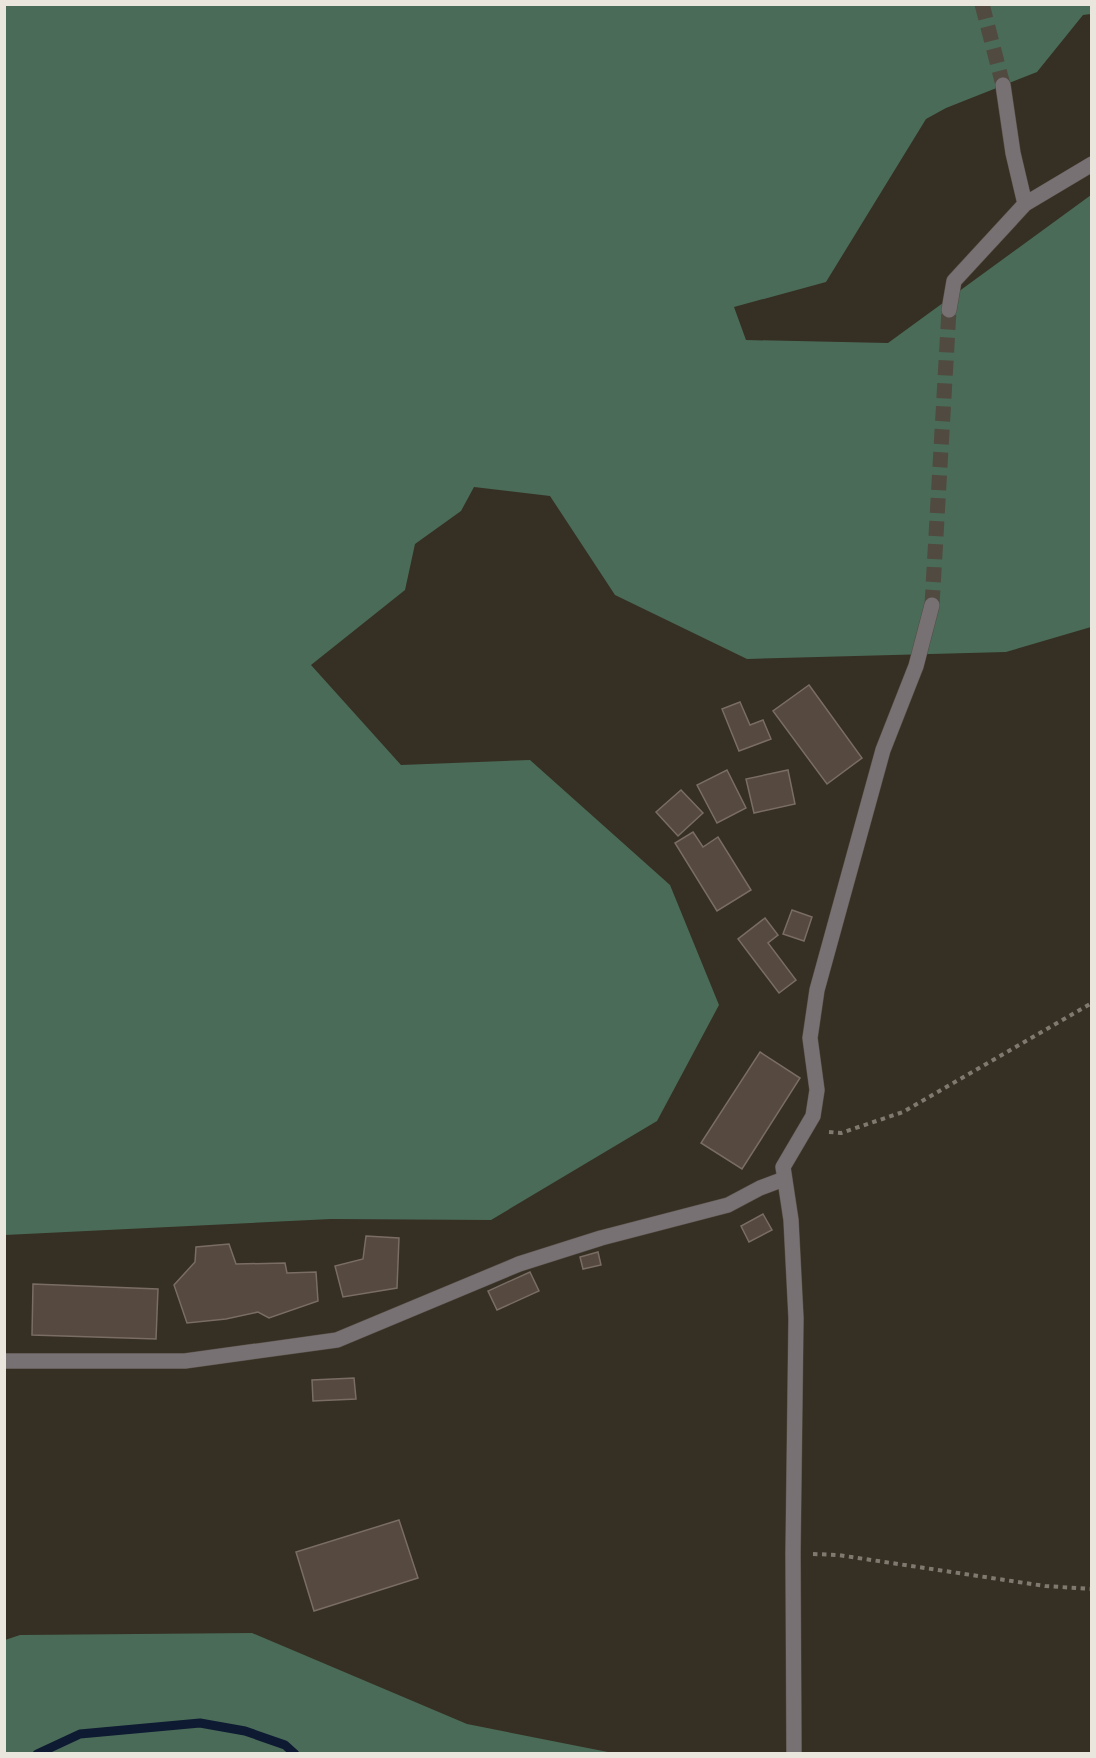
<svg xmlns="http://www.w3.org/2000/svg" width="1096" height="1758" viewBox="0 0 1096 1758" font-family="'Crimson Pro',serif">
<style>
.forest{fill:#4a6b57}
.lines{fill:none;stroke-linecap:round;stroke-linejoin:round}
.stream{stroke:#0e1a32;stroke-width:9}
.building{fill:#564940;stroke:#7a6d64;stroke-width:1.5}
.minor-tunnel{stroke:#514a40;stroke-width:15;stroke-dasharray:15 8;stroke-linecap:butt}
.minor-casing{stroke:#534c42;stroke-width:16}
.path{stroke:#7f796f;stroke-width:4;stroke-dasharray:4.5 4.5;stroke-linecap:butt}
.minor{stroke:#787174;stroke-width:15}
</style>
<rect width="100%" height="100%" fill="#362f24"/>
<path class="forest" d="M 4,5 L 1091,5 L 1091,14 L 1083,15 L 1037,72 L 946,108 L 926,119 L 826,282 L 734,307 L 746,340 L 888,343 L 1091,195 L 1091,627 L 1006,652 L 747,659 L 615,595 L 550,496 L 474,487 L 461,511 L 415,544 L 405,590 L 311,665 L 401,765 L 530,760 L 670,885 L 719,1005 L 657,1121 L 491,1220 L 331,1219 L 5,1235 Z
M 252,1633 L 467,1724 L 613,1753 L 5,1753 L 5,1640 L 20,1635 Z"/>
<g class="lines">
<path class="stream" d="M 37,1754 L 80,1734 L 200,1723 L 245,1731 L 285,1745 L 295,1754"/>
</g>
<path class="building" d="M 809,685 L 862,758 L 827,784 L 773,711 Z
M 740,702 L 750,725 L 763,720 L 771,739 L 739,751 L 722,709 Z
M 727,770 L 746,808 L 717,823 L 697,785 Z
M 788,770 L 795,804 L 754,813 L 746,779 Z
M 681,790 L 703,813 L 678,836 L 656,812 Z
M 693,832 L 703,847 L 718,837 L 751,890 L 717,911 L 675,843 Z
M 792,910 L 812,917 L 804,941 L 783,934 Z
M 765,918 L 778,935 L 768,943 L 796,980 L 779,993 L 738,939 Z
M 760,1052 L 800,1078 L 742,1169 L 701,1143 Z
M 763,1214 L 772,1230 L 749,1242 L 741,1226 Z
M 366,1236 L 399,1238 L 397,1288 L 343,1297 L 335,1266 L 363,1259 Z
M 229,1244 L 236,1264 L 285,1263 L 287,1273 L 316,1272 L 318,1301 L 269,1318 L 258,1312 L 226,1319 L 187,1323 L 174,1285 L 195,1262 L 196,1247 Z
M 598,1252 L 601,1265 L 583,1269 L 580,1257 Z
M 530,1272 L 539,1291 L 497,1310 L 488,1291 Z
M 33,1284 L 158,1289 L 156,1339 L 32,1335 Z
M 354,1378 L 356,1399 L 313,1401 L 312,1380 Z
M 399,1520 L 418,1578 L 314,1611 L 296,1552 Z"/>
<g class="lines">
<path class="minor-tunnel" d="M 982,4 L 1003,85
M 932,605 L 949,310"/>
<defs>
<path id="minor" d="M 1003,85 L 1013,153 L 1025,204
M 949,310 L 954,281 L 1025,204 L 1092,164
M 4,1361 L 185,1361 L 337,1340 L 519,1264 L 601,1238 L 728,1205 L 760,1188 L 784,1179
M 794,1754 L 793,1554 L 796,1318 L 791,1220 L 783,1167 L 813,1116 L 817,1090 L 810,1038 L 817,990 L 883,750 L 916,666 L 932,605"/>
</defs>
<use href="#minor" class="minor-casing"/>
<path class="path" d="M 829,1132 L 841,1133 L 903,1112 L 1092,1003
M 813,1554 L 838,1555 L 1045,1586 L 1092,1589"/>
<use href="#minor" class="minor"/>
</g>
<rect width="1096" height="1758" fill="none" stroke="#eae6de" stroke-width="12"/>
</svg>
